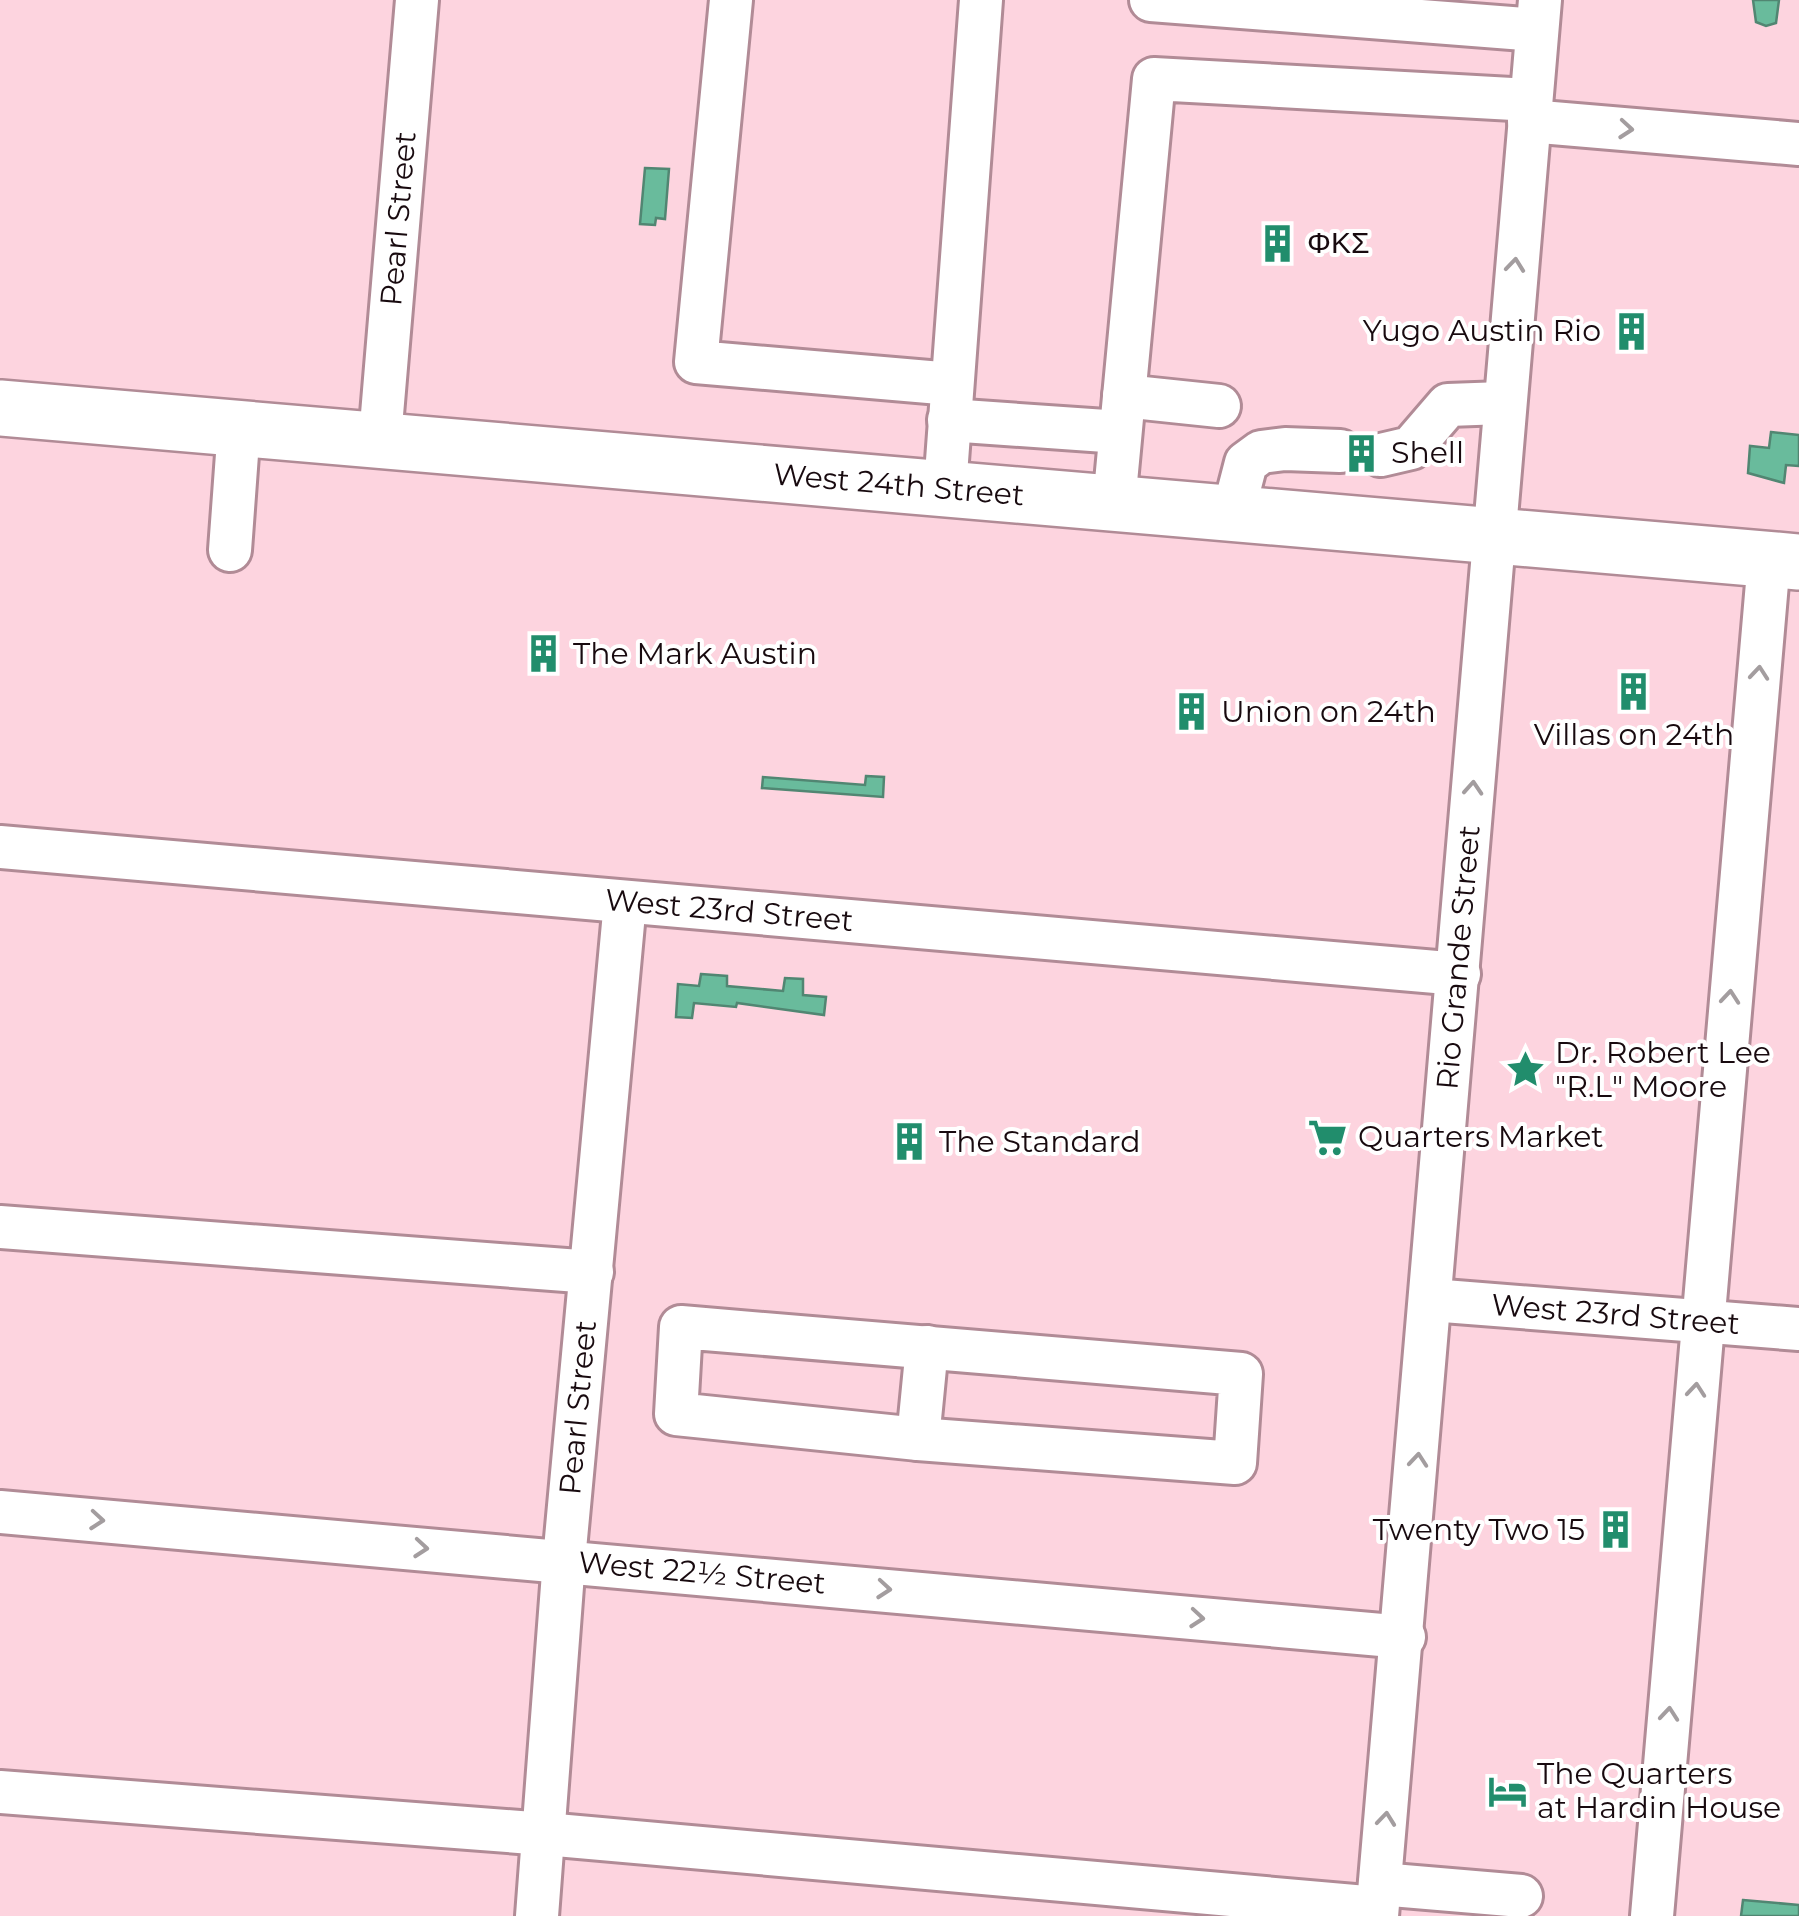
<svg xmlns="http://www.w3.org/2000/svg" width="1799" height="1916" viewBox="0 0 1799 1916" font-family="Montserrat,sans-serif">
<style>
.water{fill:#69bb9c;stroke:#518672;stroke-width:2.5}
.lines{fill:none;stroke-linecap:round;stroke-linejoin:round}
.minor-casing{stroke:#b18b96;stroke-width:48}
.major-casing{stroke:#b18b96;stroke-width:60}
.minor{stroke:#fff;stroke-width:42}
.major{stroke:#fff;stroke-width:55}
.oneway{stroke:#a39d9f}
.labels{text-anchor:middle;stroke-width:8;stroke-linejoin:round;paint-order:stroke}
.street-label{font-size:30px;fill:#180a0f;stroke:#fff}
.poi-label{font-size:30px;fill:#180a0f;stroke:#fff;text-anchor:start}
</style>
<rect width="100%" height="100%" fill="#fdd4df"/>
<path class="water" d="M 1753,0 L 1779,0 L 1776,23 L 1766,26 L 1756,22 Z
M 645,168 L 669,169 L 665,219 L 656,218 L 655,225 L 640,224 Z
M 1771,432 L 1799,435 L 1799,466 L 1786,465 L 1784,483 L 1748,473 L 1750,446 L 1769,448 Z
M 866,776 L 884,777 L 883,797 L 762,788 L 763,777 L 865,785 Z
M 701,974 L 727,976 L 727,986 L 783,991 L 785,978 L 803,979 L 803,995 L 826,997 L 824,1015 L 737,1003 L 736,1007 L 694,1003 L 692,1018 L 676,1017 L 678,984 L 699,986 Z
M 1743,1900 L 1799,1905 L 1799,1916 L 1741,1916 Z"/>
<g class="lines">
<defs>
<g id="minor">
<path d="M 731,0 L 696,362 L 952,384"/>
<path d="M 1151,0 L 1537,30"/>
<path d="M 1529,121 L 1799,144"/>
<path d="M 1124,396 L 1219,406"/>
<path d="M 949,420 L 1120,432"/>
<path id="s1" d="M 380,438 L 417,0"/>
<path d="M 1381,455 L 1411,448 L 1448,405 L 1503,403"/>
<path d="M 945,488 L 981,0"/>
<path d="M 1114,503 L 1154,79 L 1531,100"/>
<path d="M 1233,513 L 1246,463 L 1261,452 L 1285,449 L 1340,451"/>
<path d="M 230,550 L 239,427"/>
<path id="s2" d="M 0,847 L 1459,974"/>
<path d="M 0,1227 L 592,1272"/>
<path id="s3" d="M 1431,1300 L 1799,1329"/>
<path d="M 681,1327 L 1241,1374 L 1235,1463 L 918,1439 L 676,1414 Z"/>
<path d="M 918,1439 L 927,1347"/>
<path d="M 0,1512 L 1404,1637"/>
<path d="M 0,1792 L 545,1834 L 1377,1908"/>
<path d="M 1380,1884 L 1521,1896"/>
<path id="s4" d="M 537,1916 L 564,1560 L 625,902"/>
<path id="s5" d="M 1377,1916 L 1540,0"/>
<path d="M 1652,1916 L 1769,560"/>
</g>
<g id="major">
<path id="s6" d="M 0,408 L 1799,562"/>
</g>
</defs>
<use href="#minor" class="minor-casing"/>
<use href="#major" class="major-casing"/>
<use href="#minor" class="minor"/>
<use href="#major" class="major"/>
</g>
<defs><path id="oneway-chevron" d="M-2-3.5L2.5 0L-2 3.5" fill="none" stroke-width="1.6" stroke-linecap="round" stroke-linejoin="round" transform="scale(2.5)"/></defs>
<g class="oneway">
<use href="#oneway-chevron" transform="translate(1626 129) rotate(5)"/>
<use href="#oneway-chevron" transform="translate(1515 265) rotate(-84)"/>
<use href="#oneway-chevron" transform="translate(1759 673) rotate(-85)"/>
<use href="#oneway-chevron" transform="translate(1473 788) rotate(-86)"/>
<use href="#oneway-chevron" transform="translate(1730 997) rotate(-85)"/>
<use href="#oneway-chevron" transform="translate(1696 1390) rotate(-85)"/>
<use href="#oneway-chevron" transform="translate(1418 1460) rotate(-85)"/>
<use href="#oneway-chevron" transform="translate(97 1520) rotate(5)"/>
<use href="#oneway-chevron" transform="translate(421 1548) rotate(5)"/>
<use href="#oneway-chevron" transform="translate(884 1589) rotate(5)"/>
<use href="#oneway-chevron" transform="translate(1197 1618) rotate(5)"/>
<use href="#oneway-chevron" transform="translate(1669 1714) rotate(-85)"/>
<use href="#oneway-chevron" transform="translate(1386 1819) rotate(-84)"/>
</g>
<defs>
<symbol id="building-bare" viewBox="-9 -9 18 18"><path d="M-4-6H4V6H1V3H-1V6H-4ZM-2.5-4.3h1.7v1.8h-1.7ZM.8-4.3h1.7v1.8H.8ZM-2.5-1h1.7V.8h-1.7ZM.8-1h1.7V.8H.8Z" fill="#218d6c" stroke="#fff" stroke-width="2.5" paint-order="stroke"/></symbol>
<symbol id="sight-bare" viewBox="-9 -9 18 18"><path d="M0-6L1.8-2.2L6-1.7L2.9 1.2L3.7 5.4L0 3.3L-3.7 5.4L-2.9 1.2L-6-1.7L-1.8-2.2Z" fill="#218d6c" stroke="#fff" stroke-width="2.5" paint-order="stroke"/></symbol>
<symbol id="supermarket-bare" viewBox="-9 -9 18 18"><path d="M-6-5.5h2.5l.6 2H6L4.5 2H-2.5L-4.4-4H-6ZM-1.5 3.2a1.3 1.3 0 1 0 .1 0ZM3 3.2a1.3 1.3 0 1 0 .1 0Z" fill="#218d6c" stroke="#fff" stroke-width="2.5" paint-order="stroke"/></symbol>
<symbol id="hotel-bare" viewBox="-9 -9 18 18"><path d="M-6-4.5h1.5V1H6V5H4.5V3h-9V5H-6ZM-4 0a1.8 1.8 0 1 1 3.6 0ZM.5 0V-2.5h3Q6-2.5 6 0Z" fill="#218d6c" stroke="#fff" stroke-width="2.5" paint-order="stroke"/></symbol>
</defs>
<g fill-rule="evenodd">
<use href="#building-bare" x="1250" y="216" width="55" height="55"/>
<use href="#building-bare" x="1604" y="304" width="55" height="55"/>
<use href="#building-bare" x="1334" y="426" width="55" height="55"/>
<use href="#building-bare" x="516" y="626" width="55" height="55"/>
<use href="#building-bare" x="1606" y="664" width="55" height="55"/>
<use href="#building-bare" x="1164" y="684" width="55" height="55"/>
<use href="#sight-bare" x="1498" y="1042" width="55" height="55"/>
<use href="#supermarket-bare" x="1300" y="1110" width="55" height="55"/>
<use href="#building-bare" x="882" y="1114" width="55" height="55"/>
<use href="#building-bare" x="1588" y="1502" width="55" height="55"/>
<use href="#hotel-bare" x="1480" y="1764" width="55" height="55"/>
</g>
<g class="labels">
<g class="street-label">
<text dy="10" stroke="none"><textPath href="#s1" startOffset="220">Pearl Street</textPath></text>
<text dy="10" stroke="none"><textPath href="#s6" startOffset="902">West 24th Street</textPath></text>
<text dy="10" stroke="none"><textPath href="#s2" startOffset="732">West 23rd Street</textPath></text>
<text dy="10" stroke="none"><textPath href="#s5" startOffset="962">Rio Grande Street</textPath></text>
<text dy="10" stroke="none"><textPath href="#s3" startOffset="185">West 23rd Street</textPath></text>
<text dy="10" stroke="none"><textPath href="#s4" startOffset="510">Pearl Street</textPath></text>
<text transform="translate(702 1573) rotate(5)" y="10">West 22½ Street</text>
</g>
<g class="poi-label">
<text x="1307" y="253">ΦΚΣ</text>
<text x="1601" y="341" text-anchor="end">Yugo Austin Rio</text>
<text x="1391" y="463">Shell</text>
<text x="573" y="664">The Mark Austin</text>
<text x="1221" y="722">Union on 24th</text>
<text x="1634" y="745" text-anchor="middle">Villas on 24th</text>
<text x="1555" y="1063">Dr. Robert Lee<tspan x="1555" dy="34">"R.L" Moore</tspan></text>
<text x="1358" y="1147">Quarters Market</text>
<text x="939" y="1152">The Standard</text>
<text x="1585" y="1540" text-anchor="end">Twenty Two 15</text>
<text x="1537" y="1784">The Quarters<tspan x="1537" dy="34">at Hardin House</tspan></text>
</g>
</g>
</svg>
